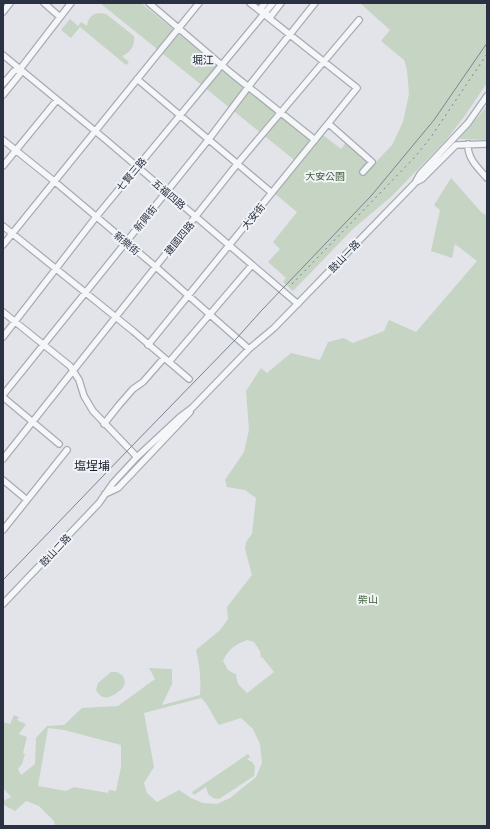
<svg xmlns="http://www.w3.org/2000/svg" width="490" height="829" viewBox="0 0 490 829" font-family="'Fira Sans Condensed','Noto Sans TC',sans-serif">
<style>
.green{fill:#c6d4c3;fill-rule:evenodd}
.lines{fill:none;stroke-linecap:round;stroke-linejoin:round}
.minor-casing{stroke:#a7abb4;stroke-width:8}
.minor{stroke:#f4f6f8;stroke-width:5.5}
.tram{stroke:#7b8394;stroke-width:1}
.rail{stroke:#7b8394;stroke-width:1;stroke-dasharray:2 4;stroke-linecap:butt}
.labels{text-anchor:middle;stroke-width:4;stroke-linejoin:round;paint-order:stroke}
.street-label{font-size:10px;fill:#2a3142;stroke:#f1f3f7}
.park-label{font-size:10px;fill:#3c5e37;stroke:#f1f3f7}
.neighbourhood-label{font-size:11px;fill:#1c2233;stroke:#f1f3f7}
.quarter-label{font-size:12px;fill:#1c2233;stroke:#f1f3f7}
</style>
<rect width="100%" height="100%" fill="#e2e4ea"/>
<path class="green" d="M 100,3 L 141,3 L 314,144 L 323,135 L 341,149 L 348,140 L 376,162 L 392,145 L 403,122 L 409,94 L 407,70 L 404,60 L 381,41 L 390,30 L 360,3 L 482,3 L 487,6 L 487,83 L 464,117 L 446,140 L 392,196 L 354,228 L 293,291 L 283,282 L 286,278 L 268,262 L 280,249 L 273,242 L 297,212 L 274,193 L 298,163 Z
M 99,13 L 106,14 L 134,36 C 135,46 131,52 122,56 L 129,62 L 126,65 L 80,27 L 71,38 L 61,30 L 70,19 L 78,26 L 81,22 L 87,26 C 88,19 91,14 99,13 Z
M 487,106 L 487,140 L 459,139 Z
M 451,178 L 482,213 L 487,215 L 487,826 L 55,826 L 54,821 L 39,806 L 26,801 L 15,811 L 4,805 L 3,801 L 11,797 L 3,788 L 3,722 L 10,724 L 14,715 L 19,717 L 17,720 L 26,724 L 19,734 L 27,737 L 23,753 L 25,754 L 22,764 L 18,769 L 21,775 L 35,764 L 36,738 L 47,726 L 64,725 L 82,708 L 118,706 L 155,679 L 149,668 L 172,669 L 172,684 L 162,705 L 200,695 C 201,680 200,666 196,650 L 220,630 L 228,619 L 227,607 L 252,575 L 245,549 L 246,542 L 252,534 L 256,498 L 245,490 L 227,487 L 225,480 L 244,452 L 249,430 L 246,391 L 261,368 L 267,373 L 291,353 L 320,360 L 328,342 L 344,338 L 353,343 L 384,331 L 389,320 L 416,332 L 477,261 L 455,244 L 452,258 L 431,251 L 440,210 L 434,205 ZM 247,640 L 254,642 L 260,651 L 261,658 L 262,657 L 274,672 L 247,693 L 238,684 L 236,676 L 237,675 L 228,670 L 223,661 C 229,648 235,645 247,640 ZM 201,698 C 207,702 214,718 219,725 L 241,718 L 253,729 L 260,744 L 262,763 L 256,777 L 230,798 L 217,804 L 203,803 L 191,798 L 179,790 L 157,802 L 147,793 L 144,783 L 154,767 L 144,713 ZM 48,728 L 64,730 L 121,745 L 121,767 L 116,791 L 109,790 L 108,793 L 74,787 L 66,791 L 38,786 Z
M 111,672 L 117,672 L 123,676 C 124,679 126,682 124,685 C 123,689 120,690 118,692 C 110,698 102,701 96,690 L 98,683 Z
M 248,754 L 250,757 L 247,759 L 252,762 L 255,766 L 254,776 L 219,799 L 213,798 L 208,794 L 206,787 L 194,795 L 192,792 Z"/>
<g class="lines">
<defs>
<path id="minor" d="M 44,3 L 60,17
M 149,3 L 231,73 L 315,140
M 3,12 L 10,3
M 264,14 L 261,8 L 265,3
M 266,15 L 271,16 L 281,3
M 3,55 L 106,140 L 298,304
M 137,79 L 272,193
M 3,84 L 14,71 L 20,69
M 3,95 L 20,74 L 20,69 L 24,64 L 71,3
M 329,124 L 372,162 L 363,172
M 3,140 L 54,181 L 156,267 L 249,349
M 468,144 C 467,158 478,168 487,178
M 3,166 L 57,100
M 416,182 L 422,179 L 456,145 L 487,144
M 3,226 L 133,331 L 189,379
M 3,245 L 199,3
M 3,312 L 70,366 L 79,380 L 84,396 L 93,411 L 137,457
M 3,337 L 96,217 L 273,3
M 148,345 L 357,88 L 250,3
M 169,362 L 252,265
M 3,395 L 209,139 L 252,82 L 315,3
M 3,397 L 59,444
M 104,424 L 119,405 L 133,389 L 143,382 L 164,358
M 3,459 L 238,163 L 359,20
M 3,480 L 27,500
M 105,494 L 118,488 L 190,412
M 3,530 L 67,450
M 3,604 L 99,503 L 113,483 L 137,457 L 180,417 L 192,408 L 249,349 L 274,328 L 415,183 L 420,174 L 468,123 L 487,96"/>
</defs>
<use href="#minor" class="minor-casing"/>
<use href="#minor" class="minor"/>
<path class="tram" d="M 3,580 L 129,449 L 236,339 L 262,310 L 371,196 L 434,120 L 487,43"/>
<path class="rail" d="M 292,284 L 414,158 L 431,137 L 487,54"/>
</g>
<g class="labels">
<g class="street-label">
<text transform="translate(131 174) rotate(-50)" y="4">七賢三路</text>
<text transform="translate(169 194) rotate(41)" y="4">五福四路</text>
<text transform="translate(253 216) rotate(-51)" y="4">大安街</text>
<text transform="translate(145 218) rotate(-51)" y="4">新興街</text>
<text transform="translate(179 238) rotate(-51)" y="4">建國四路</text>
<text transform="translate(127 243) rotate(40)" y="4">新樂街</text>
<text transform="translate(344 256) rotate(-46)" y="4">鼓山一路</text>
<text transform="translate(55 550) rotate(-47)" y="4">鼓山二路</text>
</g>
<g class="park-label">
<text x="325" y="180">大安公園</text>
<text x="368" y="603">柴山</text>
</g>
<g class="neighbourhood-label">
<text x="203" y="64">堀江</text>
</g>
<g class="quarter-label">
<text x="92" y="470">塩埕埔</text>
</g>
</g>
<rect width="490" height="829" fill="none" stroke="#2a3142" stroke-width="8"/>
</svg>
